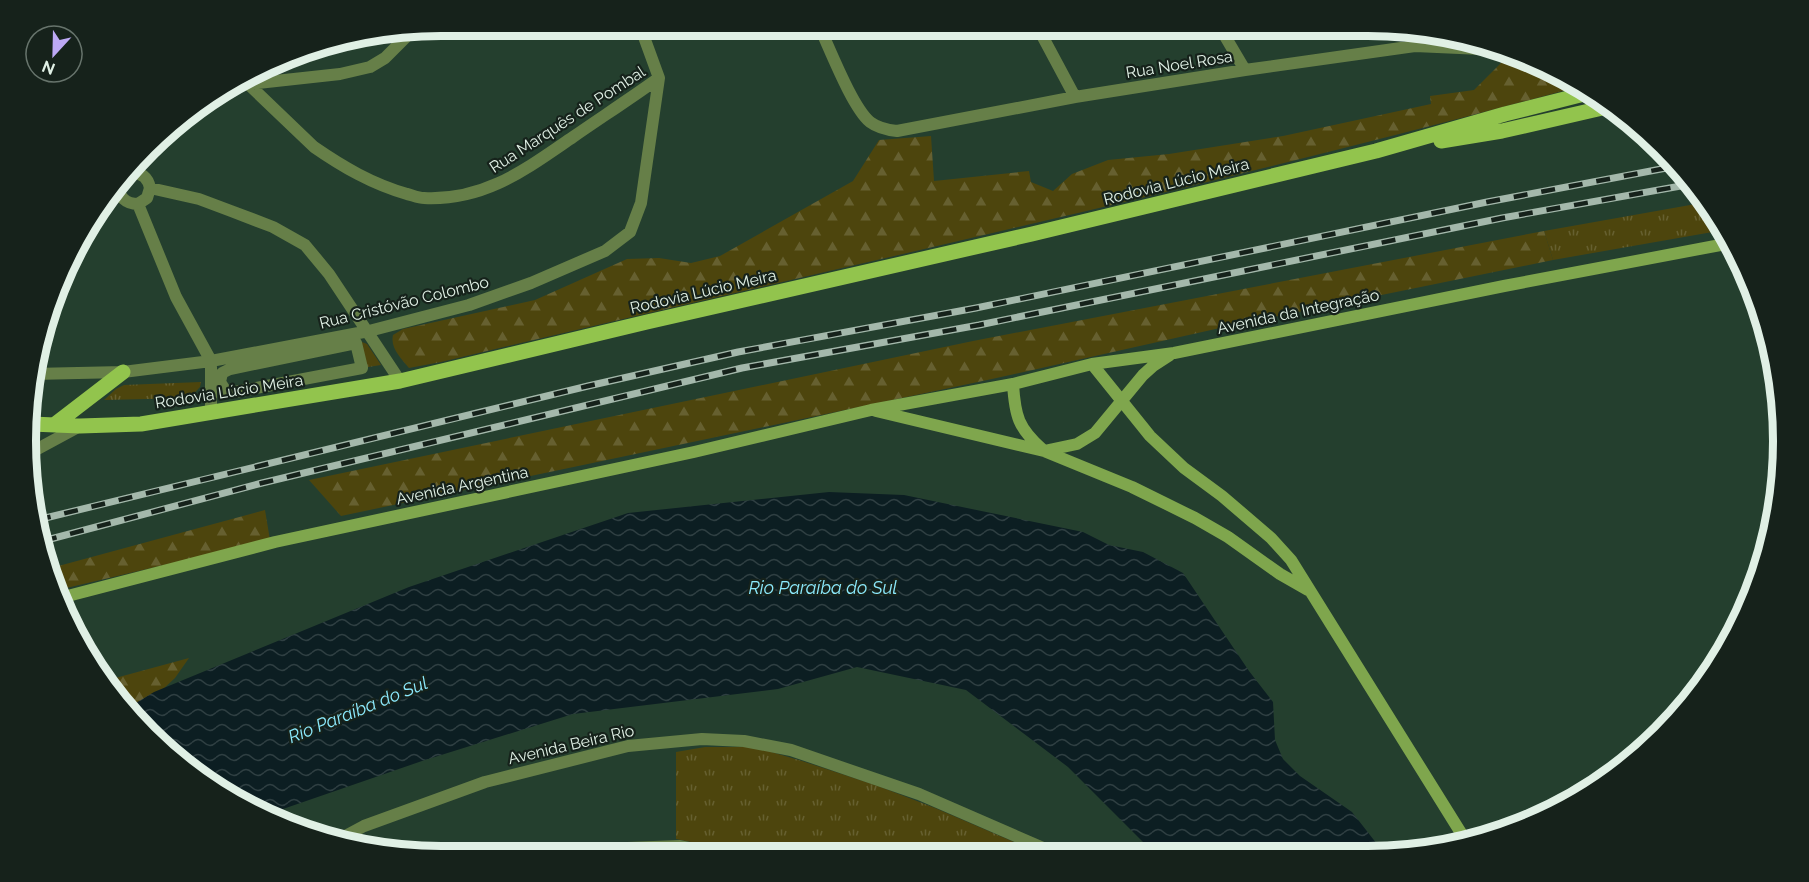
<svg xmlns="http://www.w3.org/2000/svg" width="1809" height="882" viewBox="0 0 1809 882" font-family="Raleway,sans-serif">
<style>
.grass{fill:url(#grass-tufts)}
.forest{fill:url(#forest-firs)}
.water{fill:url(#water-waves)}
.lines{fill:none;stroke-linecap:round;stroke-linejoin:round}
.street{stroke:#667f48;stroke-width:12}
.secondary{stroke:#7fa64d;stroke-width:12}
.primary{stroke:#92c44d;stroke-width:15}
.rail-casing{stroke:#a4b8ab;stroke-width:7}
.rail{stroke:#16221b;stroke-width:4.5;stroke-dasharray:14;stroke-linecap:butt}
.labels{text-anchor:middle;stroke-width:4.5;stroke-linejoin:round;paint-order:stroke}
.street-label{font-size:16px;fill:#e0f0e5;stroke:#16221b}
.water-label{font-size:18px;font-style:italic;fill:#8ceafd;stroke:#16221b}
.rim{fill:none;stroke:#e0f0e5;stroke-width:8}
</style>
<defs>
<pattern id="grass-tufts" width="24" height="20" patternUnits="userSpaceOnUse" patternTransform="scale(1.5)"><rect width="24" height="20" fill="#4d450d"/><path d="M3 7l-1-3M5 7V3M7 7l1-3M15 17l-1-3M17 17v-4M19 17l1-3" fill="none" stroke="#666030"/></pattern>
<pattern id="forest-firs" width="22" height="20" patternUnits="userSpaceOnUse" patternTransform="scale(1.5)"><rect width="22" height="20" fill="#4d450d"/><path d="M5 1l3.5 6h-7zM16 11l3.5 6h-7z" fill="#666030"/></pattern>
<pattern id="water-waves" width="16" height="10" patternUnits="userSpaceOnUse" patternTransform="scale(1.5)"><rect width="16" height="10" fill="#0c1e22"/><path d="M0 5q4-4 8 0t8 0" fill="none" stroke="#2f3f42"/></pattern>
</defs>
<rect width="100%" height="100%" fill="#243f2e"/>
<path class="grass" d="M 1707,202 L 1714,210 L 1724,230 L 1553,260 L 1544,231 Z
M 362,342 L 367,344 L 381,365 L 362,368 L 356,343 Z
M 201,382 L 200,387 L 190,398 L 104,400 L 116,389 L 124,385 Z
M 705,747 L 754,747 L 802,761 L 878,786 L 935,808 L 1042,854 L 795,855 L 795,852 L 766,855 L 719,855 L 706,845 L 676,839 L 676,752 Z"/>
<path class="forest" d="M 1506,58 L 1531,59 L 1581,86 C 1204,189 821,271 441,362 L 409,368 C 401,358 390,348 393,335 L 403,329 L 535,300 L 627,259 L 659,258 L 691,263 L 720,256 L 853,181 L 879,140 L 931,136 L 934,181 L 1029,171 L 1031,182 L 1053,191 L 1072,174 L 1108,160 L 1169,154 L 1283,136 L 1431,104 L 1430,96 L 1474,90 Z
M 1544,231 L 1553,260 L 1220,328 L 992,379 L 341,516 L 309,480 L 973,341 Z
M 265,510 L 270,540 L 58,590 L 51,568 Z
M 189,658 L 175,678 L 133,717 L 112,694 L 100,676 L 108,680 Z"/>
<path class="water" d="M 829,492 L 904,495 L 1083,532 L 1109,545 L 1143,552 L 1183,573 L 1249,671 L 1273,702 L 1275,740 L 1283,759 L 1300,776 L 1352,812 L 1384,853 L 1155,854 L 1068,767 L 966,690 L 857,667 L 778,689 L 573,714 L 422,761 L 283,809 L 271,818 L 167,753 L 126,709 L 154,692 L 409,587 L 628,513 Z"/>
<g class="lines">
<path class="street" d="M 819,26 C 830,49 852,107 870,122 C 878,128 887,130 897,131 L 1075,97 L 1245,70 L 1415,46 L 1504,50
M 1037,26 L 1075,97
M 1219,26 L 1245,70
M 1405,29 L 1415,46
M 245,81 L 314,147 C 343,167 372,184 407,194 C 412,195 418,198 424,198 C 485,201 526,169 573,137 C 602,117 631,98 659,78
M 248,84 L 340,74 L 370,67 L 385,58 L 406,37 L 408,31
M 119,185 C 118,197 126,204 138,204 L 147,198 L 150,188 C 148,177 141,172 131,173
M 150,188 L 199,199 L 231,211 L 273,227 L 305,245 L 329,274 L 400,381
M 138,204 L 176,297 L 211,361 L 211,413
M 356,343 L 362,368 L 235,392 L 225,390 L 220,382 L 222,373 L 230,369 Z
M 33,374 L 123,372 L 211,361 L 369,331 L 469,305 L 531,283 L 605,251 L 630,232 L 641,203 L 659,78 L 640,26
M 30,453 L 80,426
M 336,841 L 364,826 L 485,782 L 628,746 L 702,739 L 744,741 L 791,750 L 919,794 L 1057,854
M 552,856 L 575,850 L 680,846 L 694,849 L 704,853 L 705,856"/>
<path class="secondary" d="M 1092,364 L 1150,436 L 1184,468 L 1222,496 L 1271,538 L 1291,560 L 1466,841
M 1013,384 C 1015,416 1018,428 1043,450
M 876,411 L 1044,451 L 1132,487 L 1195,518 L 1228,537 L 1280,574 L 1308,590
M 1044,451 L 1077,444 L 1095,433 L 1143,375 L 1153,366 L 1170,355
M 60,598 L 275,542 L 694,452 L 871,410 L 1013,384 L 1092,364 L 1174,353 L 1504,286 L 1731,243"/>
<path class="primary" d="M 1441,141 L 1502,131 L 1611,106
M 31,424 L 80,426 L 141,424 L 400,381 L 647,322 L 1032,234 L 1376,151 L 1505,114 L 1592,92
M 54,425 L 123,372"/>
<defs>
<path id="rail" d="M 37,520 L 588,386 L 738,352 L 976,308 L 1487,202 L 1677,166
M 43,541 L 262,483 L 742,368 L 979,325 L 1502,218 L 1692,184"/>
</defs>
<use href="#rail" class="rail-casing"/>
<use href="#rail" class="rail"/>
</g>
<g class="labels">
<g class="street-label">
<text transform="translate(1179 64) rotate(-9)" y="6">Rua Noel Rosa</text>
<text transform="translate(567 119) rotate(-33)" y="6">Rua Marquês de Pombal</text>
<text transform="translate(1176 181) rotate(-14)" y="6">Rodovia Lúcio Meira</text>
<text transform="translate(703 291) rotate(-13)" y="6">Rodovia Lúcio Meira</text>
<text transform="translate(404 302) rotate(-14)" y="6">Rua Cristóvão Colombo</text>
<text transform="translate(1298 311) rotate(-12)" y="6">Avenida da Integração</text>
<text transform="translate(229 391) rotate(-9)" y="6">Rodovia Lúcio Meira</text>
<text transform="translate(462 485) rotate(-12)" y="6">Avenida Argentina</text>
<text transform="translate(571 744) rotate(-13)" y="6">Avenida Beira Rio</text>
</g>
<g class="water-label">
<text x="823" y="594">Rio Paraíba do Sul</text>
<text transform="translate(358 710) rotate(-22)" y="6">Rio Paraíba do Sul</text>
</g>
</g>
<path d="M0 0H1809V882H0ZM441 36H1368A405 405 0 0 1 1773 441V441A405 405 0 0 1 1368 846H441A405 405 0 0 1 36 441V441A405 405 0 0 1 441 36Z" fill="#16221b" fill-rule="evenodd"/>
<path class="rim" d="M441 36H1368A405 405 0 0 1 1773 441V441A405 405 0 0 1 1368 846H441A405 405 0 0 1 36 441V441A405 405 0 0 1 441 36Z"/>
<g transform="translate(54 54) rotate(202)"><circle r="28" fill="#16221b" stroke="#67746c" stroke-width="1.5"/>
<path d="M0-4.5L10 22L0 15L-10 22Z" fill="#bda9f5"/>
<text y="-9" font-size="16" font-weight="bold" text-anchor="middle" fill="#e0f0e5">N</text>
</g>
</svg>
